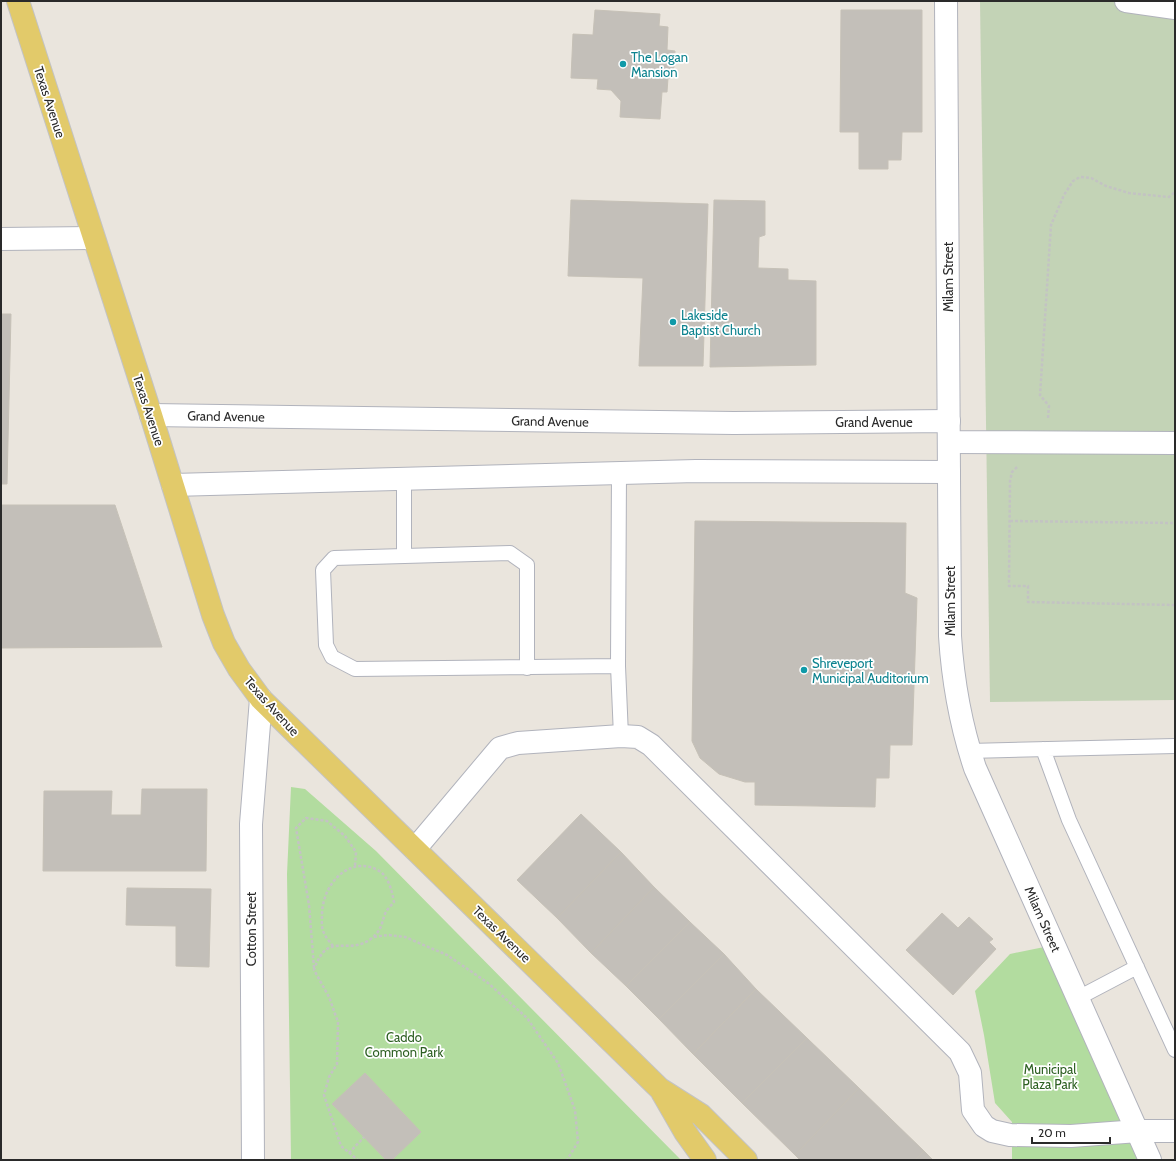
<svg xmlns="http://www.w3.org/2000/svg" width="1176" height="1161" viewBox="0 0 1176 1161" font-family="Cabin,sans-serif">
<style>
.green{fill:#b2dc9f}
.cemetery{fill:#c3d3b6}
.building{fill:#c3bfb9;stroke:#c6c1b7}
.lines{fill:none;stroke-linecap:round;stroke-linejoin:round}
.service-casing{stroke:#b1b3bc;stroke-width:16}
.minor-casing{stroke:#b1b3bc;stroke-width:24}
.tertiary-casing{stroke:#b1b3bc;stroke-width:24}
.primary-casing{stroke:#c3c3c3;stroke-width:24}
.path{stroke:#c3c3c3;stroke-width:2.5;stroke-dasharray:3 2;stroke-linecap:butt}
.service{stroke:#fff;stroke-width:14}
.minor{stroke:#fff;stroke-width:22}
.tertiary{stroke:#fff;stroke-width:22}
.primary{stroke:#e2ca6a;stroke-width:22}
.culture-dot{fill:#0f9aa8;stroke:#fff;stroke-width:1.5}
.labels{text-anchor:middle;stroke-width:3.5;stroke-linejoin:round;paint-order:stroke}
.culture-label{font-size:13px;fill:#0d838f;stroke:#fff;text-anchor:start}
.street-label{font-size:13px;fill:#2a2a2a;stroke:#fff}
.park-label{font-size:13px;fill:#2c5f21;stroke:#fff}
</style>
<rect width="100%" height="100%" fill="#eae5dd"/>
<path class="green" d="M 291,787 L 305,789 L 376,851 L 681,1160 L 291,1160 L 287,874 Z
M 1054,945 L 1150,1160 L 1012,1160 L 1012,1122 L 995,1103 L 984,1035 L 975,991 L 1010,954 Z"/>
<path class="cemetery" d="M 980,1 L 1175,1 L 1175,700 L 990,702 Z"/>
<path class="building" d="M 595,10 L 660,14 L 659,26 L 668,27 L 667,50 L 675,51 L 673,78 L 668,78 L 667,92 L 662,92 L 660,119 L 620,117 L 621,101 L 611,90 L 597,89 L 598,79 L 571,78 L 573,34 L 593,35 Z
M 841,10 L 922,10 L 922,132 L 902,132 L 901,160 L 888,160 L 888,169 L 859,169 L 859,132 L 840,132 Z
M 571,200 L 708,204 L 703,366 L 639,366 L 643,278 L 568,276 Z
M 714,200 L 765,201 L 765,235 L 759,237 L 758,268 L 788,269 L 788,280 L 816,281 L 816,365 L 710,367 Z
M 1,314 L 11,314 L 7,484 L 1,484 Z
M 1,505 L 115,505 L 162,647 L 1,648 Z
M 695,521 L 906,523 L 905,593 L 917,598 L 912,745 L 890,745 L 889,778 L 876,778 L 875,807 L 755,805 L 755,782 L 745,782 L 719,774 L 700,758 L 692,741 Z
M 142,789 L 207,789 L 206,871 L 43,871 L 44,791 L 112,791 L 111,815 L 141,815 Z
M 581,814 L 621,852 L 557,918 L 517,880 Z
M 621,852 L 654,887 L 591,953 L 557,918 Z
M 654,887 L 690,922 L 626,986 L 591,953 Z
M 127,888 L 211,889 L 209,967 L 176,966 L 176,926 L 126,925 Z
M 942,913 L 958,928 L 969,917 L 993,939 L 989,942 L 996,949 L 953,995 L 906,950 Z
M 690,922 L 724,954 L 659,1019 L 626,986 Z
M 724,954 L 756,989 L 693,1054 L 659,1019 Z
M 756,989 L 807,1038 L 742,1103 L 693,1054 Z
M 807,1038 L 859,1088 L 795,1155 L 742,1103 Z
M 365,1073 L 421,1132 L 392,1160 L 386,1160 L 332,1104 Z
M 859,1088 L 924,1151 L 915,1160 L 800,1160 L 795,1155 Z
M 924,1151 L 933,1160 L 915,1160 Z"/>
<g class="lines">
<defs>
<path id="service" d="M 619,473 L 618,666 L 621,736
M 404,556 L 404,479
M 527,668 L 527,565 L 510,553 L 334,558 L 323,570 L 326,645 L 332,657 L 355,669 L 618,666
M 1043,749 L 1069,820 L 1175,1050
M 969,751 L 1175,746
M 1078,998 L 1137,967"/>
<path id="minor" d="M 1126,1 L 1175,8
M 1,239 L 93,238
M 151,415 L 734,423 L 949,421
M 949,442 L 1175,443
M 173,485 L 696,471 L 949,472
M 415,849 L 500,748 L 518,743 L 621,736 L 638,737 L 651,745 L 960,1052 L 970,1073 L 973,1110 L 984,1126 L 992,1131 L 1010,1135 L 1071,1136 L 1138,1131 L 1175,1131
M 253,1160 L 251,824 L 261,699"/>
<path id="tertiary" d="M 946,1 L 950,636 C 953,683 960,723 975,768 L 1150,1160"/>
<path id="primary" d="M 18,1 L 151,415 L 213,615 L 224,643 L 239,669 L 261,699 L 660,1089 L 701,1115 L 746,1160
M 662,1092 L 685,1132 L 705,1160"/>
</defs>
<use href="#service" class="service-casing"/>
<use href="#minor" class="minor-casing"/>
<use href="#tertiary" class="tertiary-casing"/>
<use href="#primary" class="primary-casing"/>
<path class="path" d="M 1048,418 L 1049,406 L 1040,395 L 1051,225 L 1064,195 L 1073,181 L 1080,177 L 1091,178 L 1106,186 L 1129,193 L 1169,197 L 1175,192
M 1017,467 L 1012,472 L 1010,481 L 1009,586 L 1028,586 L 1028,602 L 1175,605
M 1010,521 L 1175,523
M 374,937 L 388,935 L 405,937 L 447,955 L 488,983 L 527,1018 L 558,1063 L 575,1110 L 578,1142 L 567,1160
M 333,946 C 330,942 326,938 324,933 C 321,928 322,920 322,915 C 322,892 338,866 363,866 C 369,866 378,869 383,874 C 390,882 392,892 394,902 C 391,906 386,910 385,914 C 381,925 382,929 372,938 C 347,958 328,928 314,970 L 329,997 L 338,1022 L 337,1064 L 329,1077 L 324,1095 L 341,1146 L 358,1160
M 314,968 L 309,905 L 296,828 L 306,818 L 327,821 L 345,836 L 356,852 L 355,866
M 349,1153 L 364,1137"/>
<use href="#service" class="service"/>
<use href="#minor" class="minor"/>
<use href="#tertiary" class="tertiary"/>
<use href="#primary" class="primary"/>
</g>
<g class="culture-dot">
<circle cx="623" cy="64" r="4"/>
<circle cx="673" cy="322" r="4"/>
<circle cx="804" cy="670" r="4"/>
</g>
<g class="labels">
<g class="culture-label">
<text x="631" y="62">The Logan<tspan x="631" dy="15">Mansion</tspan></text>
<text x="681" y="320">Lakeside<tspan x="681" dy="15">Baptist Church</tspan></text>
<text x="812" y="668">Shreveport<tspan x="812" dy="15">Municipal Auditorium</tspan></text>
</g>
<g class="street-label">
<text transform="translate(50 102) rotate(72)" y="5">Texas Avenue</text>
<text transform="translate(948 277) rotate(-90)" y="5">Milam Street</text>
<text transform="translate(149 410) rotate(72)" y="5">Texas Avenue</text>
<text transform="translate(226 416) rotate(1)" y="5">Grand Avenue</text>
<text transform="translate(550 421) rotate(1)" y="5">Grand Avenue</text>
<text x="874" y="427">Grand Avenue</text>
<text transform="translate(950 601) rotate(-90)" y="5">Milam Street</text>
<text transform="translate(272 706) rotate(48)" y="5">Texas Avenue</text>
<text transform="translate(1043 919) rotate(66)" y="5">Milam Street</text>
<text transform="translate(251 929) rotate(-90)" y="5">Cotton Street</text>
<text transform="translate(502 934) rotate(44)" y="5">Texas Avenue</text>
</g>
<g class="park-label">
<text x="404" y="1042">Caddo<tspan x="404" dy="15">Common Park</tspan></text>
<text x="1050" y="1074">Municipal<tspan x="1050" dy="15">Plaza Park</tspan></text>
</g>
</g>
<rect width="1176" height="1161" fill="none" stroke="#2a2a2a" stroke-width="4"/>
<path d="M1032 1137v6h78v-6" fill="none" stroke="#2a2a2a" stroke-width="2"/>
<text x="1038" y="1137" font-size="12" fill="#2a2a2a" stroke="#ffffff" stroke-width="3" paint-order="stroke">20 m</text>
</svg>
